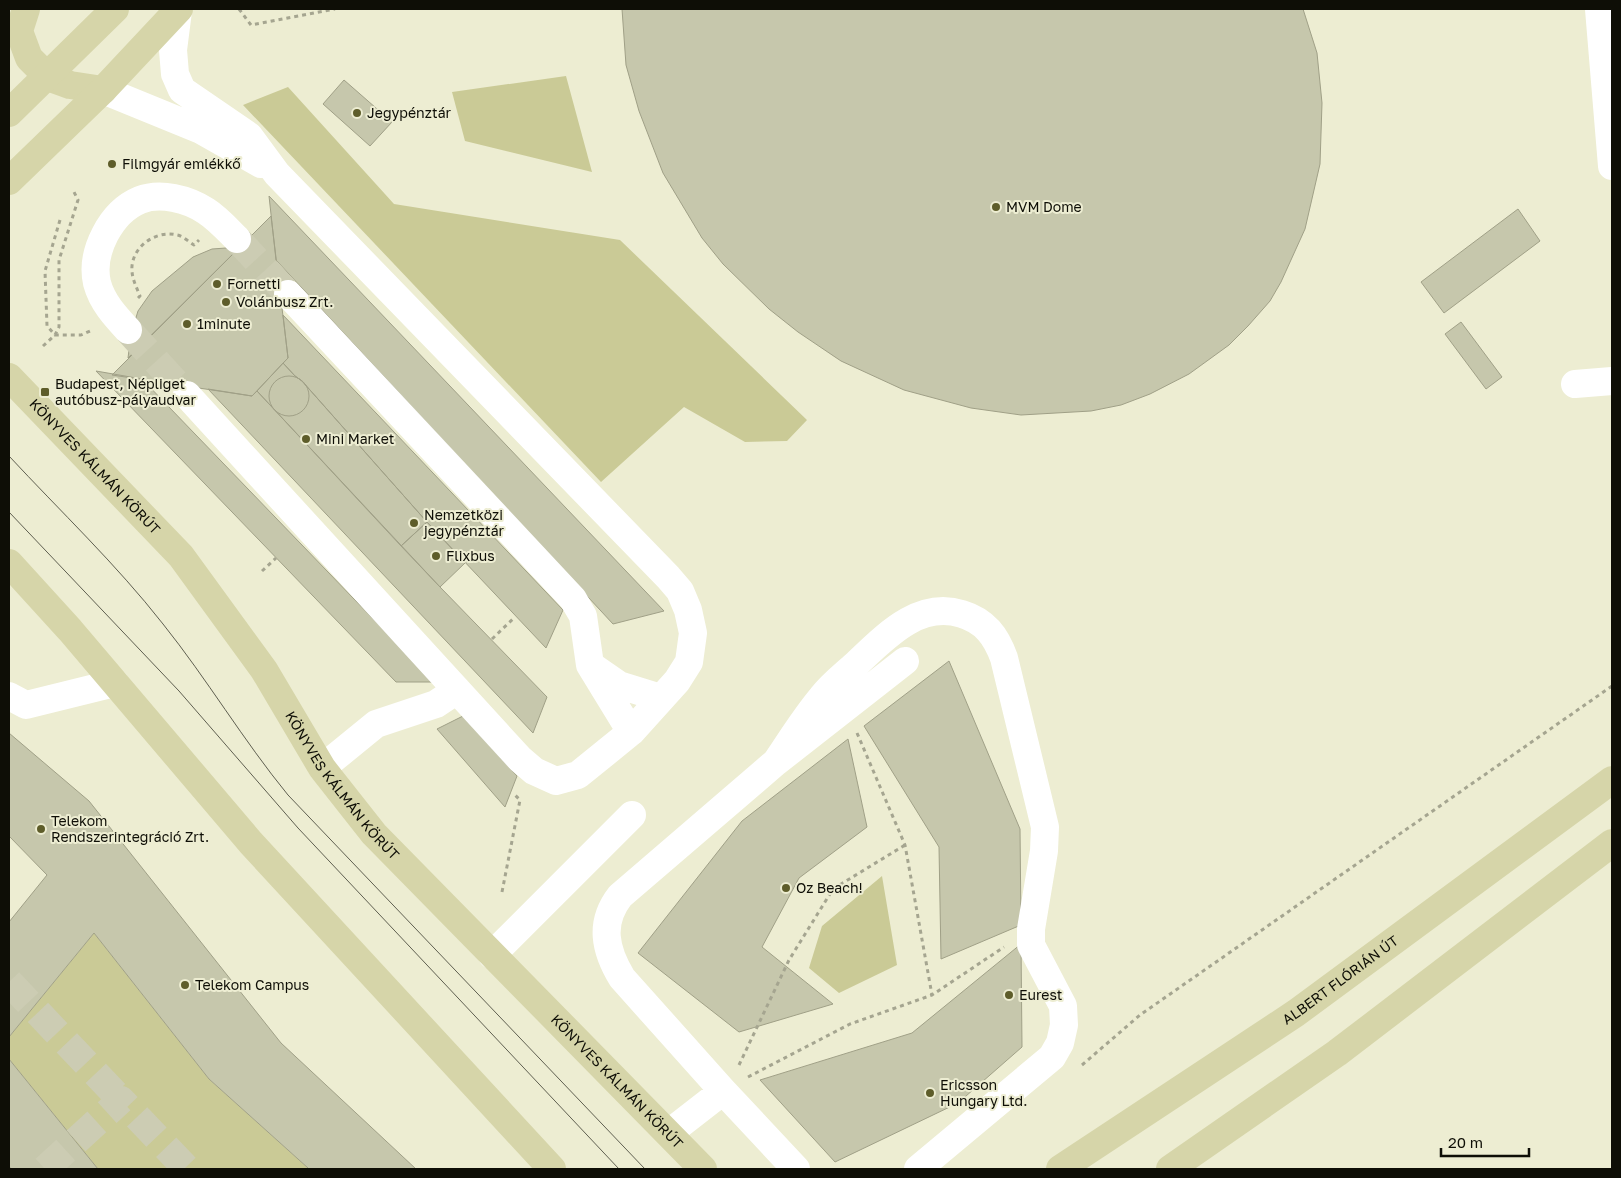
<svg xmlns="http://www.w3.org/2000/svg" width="1621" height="1178" viewBox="0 0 1621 1178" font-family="'Golos Text',sans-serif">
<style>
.green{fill:#caca96}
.building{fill:#c6c7ac;stroke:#a0a087}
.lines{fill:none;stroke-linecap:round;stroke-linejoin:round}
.minor-tunnel{stroke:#ccccb3;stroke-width:28;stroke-dasharray:28 14;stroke-linecap:butt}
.path{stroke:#a5a590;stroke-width:3;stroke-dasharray:4 4;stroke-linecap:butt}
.minor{stroke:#fff;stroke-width:28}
.major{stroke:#d6d5a9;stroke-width:28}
.tram{stroke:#5f5f50;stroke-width:1}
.poi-dot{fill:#5e5d2a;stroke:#ededd2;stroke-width:2}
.labels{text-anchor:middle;stroke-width:4;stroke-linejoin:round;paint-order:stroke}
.poi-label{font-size:14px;fill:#0e0e06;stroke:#ededd2;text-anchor:start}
.street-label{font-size:14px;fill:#0e0e06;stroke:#ededd2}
</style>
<rect width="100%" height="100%" fill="#ededd2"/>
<path class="green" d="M 566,76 L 592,172 L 465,141 L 452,92 Z
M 288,87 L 394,204 L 620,240 L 807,420 L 787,441 L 745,442 L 684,407 L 601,482 L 243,105 Z
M 882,876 L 897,965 L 839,993 L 809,968 L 822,926 Z
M 94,933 L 209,1079 L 308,1168 L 98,1169 L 9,1059 L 9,1037 Z"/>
<path class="building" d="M 622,9 L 1303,9 L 1317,53 L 1322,103 L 1320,164 L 1305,229 L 1281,282 L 1270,301 L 1248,326 L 1229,345 L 1189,374 L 1150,394 L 1121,405 L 1091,411 L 1021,415 L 971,408 L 904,390 L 841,361 L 798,332 L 769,309 L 723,264 L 702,238 L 663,173 L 639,111 L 626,65 Z
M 344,80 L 392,122 L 370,146 L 323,104 Z
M 269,196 L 449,385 L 664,611 L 613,624 L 276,260 Z
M 1518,209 L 1540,241 L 1444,313 L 1421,282 Z
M 271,216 L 288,358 L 252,396 L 112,375 Z
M 240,247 L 128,358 L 131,334 L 138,311 L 152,291 L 193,257 L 212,249 Z
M 283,315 L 563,610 L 546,648 L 427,522 L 302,381 L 295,376 L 283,363 L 288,358 Z
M 1461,322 L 1502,377 L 1486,389 L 1445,334 Z
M 283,363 L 295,376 L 302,381 L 427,522 L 401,546 L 257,391 Z
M 96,371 L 142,379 L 434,682 L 396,682 Z
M269 396a20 20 0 1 1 40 0a20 20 0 1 1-40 0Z
M 208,389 L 252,396 L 257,391 L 440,587 L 547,697 L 533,733 Z
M 427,522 L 465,563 L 440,587 L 401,546 Z
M 949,661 L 1020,829 L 1021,925 L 941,959 L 939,847 L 864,726 Z
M 463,716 L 517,776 L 505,807 L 437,729 Z
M 9,733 L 89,801 L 281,1043 L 416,1169 L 305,1169 L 308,1168 L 209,1079 L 94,933 L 9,1037 L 9,922 L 47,875 L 9,836 Z
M 848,739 L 867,827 L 799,878 L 762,947 L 833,1004 L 739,1032 L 638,953 L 742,821 Z
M 1021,944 L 1022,1047 L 958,1103 L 835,1162 L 760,1080 L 912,1033 Z
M 9,1059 L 98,1169 L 11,1169 L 9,1166 Z"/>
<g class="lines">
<path class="minor-tunnel" d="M 237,239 L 288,294
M 128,330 L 187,395
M 9,982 L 121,1100
M 45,1169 L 121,1100 L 187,1169"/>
<path class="path" d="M 239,9 L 251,25 L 335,9
M 60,220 L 45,271 L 47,326 L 55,335 L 81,335 L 90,331
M 138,298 L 140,296 C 136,286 131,277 132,266 C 134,245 157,230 177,235 C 183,236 189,242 194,245 L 199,240
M 43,346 L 55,335 L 59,327 L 59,260 L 78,200 L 73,190
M 262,571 L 276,558
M 492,639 L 515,617
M 857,733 L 905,845 L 932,995
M 502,892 L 520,800 L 515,795
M 739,1065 L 789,960 L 833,889 L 905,845
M 1082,1065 L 1140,1015 L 1612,686
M 748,1077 L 850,1024 L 932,995 L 1004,947"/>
<path class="minor" d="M 1599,9 L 1612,166
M 178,11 L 173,50 L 175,74 L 182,90 L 249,136 L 277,174 L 668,577 L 680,591 L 688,610 L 693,633 L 689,662 L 677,681 L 631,732 L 578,775 L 556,781 L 534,771 L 520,759 L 187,395
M 103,90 L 201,130 L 261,164
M 288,294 L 573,599 L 583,616 L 590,665 L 631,732
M 128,330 C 115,316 102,302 97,283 C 90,252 111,212 140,200 C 160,192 188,199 206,211 C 217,218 227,229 237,239
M 1575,384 L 1612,381
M 593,667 L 619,685 L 661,698
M 9,696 L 26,705 L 115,683
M 776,762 C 791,740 805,717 822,697 C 831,685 844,675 855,665 C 884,638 918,600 962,614 C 985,621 996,636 1004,658 L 1045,827 L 1044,851 L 1031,929 L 1031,945 L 1063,1006 L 1064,1025 L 1060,1043 L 1052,1057 L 918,1169
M 322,768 L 376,724 L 436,704 L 457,690
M 492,955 L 632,815
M 723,1091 L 796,1169
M 669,1133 L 723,1091 L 622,978 C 605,950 599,923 620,896 L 776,762 L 905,661"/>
<g class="major">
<path d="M 26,9 L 19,31 L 29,58 L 48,77 L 70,85 L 103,90"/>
<path d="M 9,113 L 115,9"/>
<path d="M 9,181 L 103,90 L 179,9"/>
<path id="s1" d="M 9,377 L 181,556 L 264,670 L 322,768 L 374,834 L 703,1169"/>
<path d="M 9,563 L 70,630 L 251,843 L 552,1169"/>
<path id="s2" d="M 1060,1169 L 1296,1013 L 1612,780"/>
<path d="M 1170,1169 L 1337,1053 L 1612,843"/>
</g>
<path class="tram" d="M 9,456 C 60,511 116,564 163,624 C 207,679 243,740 288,795 L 645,1169
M 9,512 L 179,691 L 298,828 L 619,1169"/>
</g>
<g class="poi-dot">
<circle cx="357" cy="113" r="5"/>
<circle cx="112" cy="164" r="5"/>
<circle cx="996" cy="207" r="5"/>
<circle cx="217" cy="284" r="5"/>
<circle cx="226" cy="302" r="5"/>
<circle cx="187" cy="324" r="5"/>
<rect x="40" y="387" width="10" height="10" rx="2.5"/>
<circle cx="306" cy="439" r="5"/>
<circle cx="414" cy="523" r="5"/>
<circle cx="436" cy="556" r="5"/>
<circle cx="41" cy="829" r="5"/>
<circle cx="786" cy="888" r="5"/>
<circle cx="185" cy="985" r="5"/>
<circle cx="1009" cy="995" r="5"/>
<circle cx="930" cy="1093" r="5"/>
</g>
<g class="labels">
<g class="poi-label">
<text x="367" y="118">Jegypénztár</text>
<text x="122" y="169">Filmgyár emlékkő</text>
<text x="1006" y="212">MVM Dome</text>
<text x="227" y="289">Fornetti</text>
<text x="236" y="307">Volánbusz Zrt.</text>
<text x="197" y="329">1minute</text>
<text x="55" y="389">Budapest, Népliget<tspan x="55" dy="16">autóbusz-pályaudvar</tspan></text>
<text x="316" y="444">Mini Market</text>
<text x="424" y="520">Nemzetközi<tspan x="424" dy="16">jegypénztár</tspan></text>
<text x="446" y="561">Flixbus</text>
<text x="51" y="826">Telekom<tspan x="51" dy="16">Rendszerintegráció Zrt.</tspan></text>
<text x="796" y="893">Oz Beach!</text>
<text x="195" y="990">Telekom Campus</text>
<text x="1019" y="1000">Eurest</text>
<text x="940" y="1090">Ericsson<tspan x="940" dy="16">Hungary Ltd.</tspan></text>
</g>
<g class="street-label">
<text dy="5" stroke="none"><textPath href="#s1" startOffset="124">KÖNYVES KÁLMÁN KÖRÚT</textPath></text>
<text dy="5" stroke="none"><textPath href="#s1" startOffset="529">KÖNYVES KÁLMÁN KÖRÚT</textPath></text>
<text dy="5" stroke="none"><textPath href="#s2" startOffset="338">ALBERT FLÓRIÁN ÚT</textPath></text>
<text dy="5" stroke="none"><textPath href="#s1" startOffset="934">KÖNYVES KÁLMÁN KÖRÚT</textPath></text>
</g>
</g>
<rect width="1621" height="1178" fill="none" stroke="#0e0e06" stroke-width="20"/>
<path d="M1441 1148v8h88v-8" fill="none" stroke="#0e0e06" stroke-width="2.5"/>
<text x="1448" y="1148" font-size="15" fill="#0e0e06" stroke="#ededd2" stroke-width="4" paint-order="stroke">20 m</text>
</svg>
